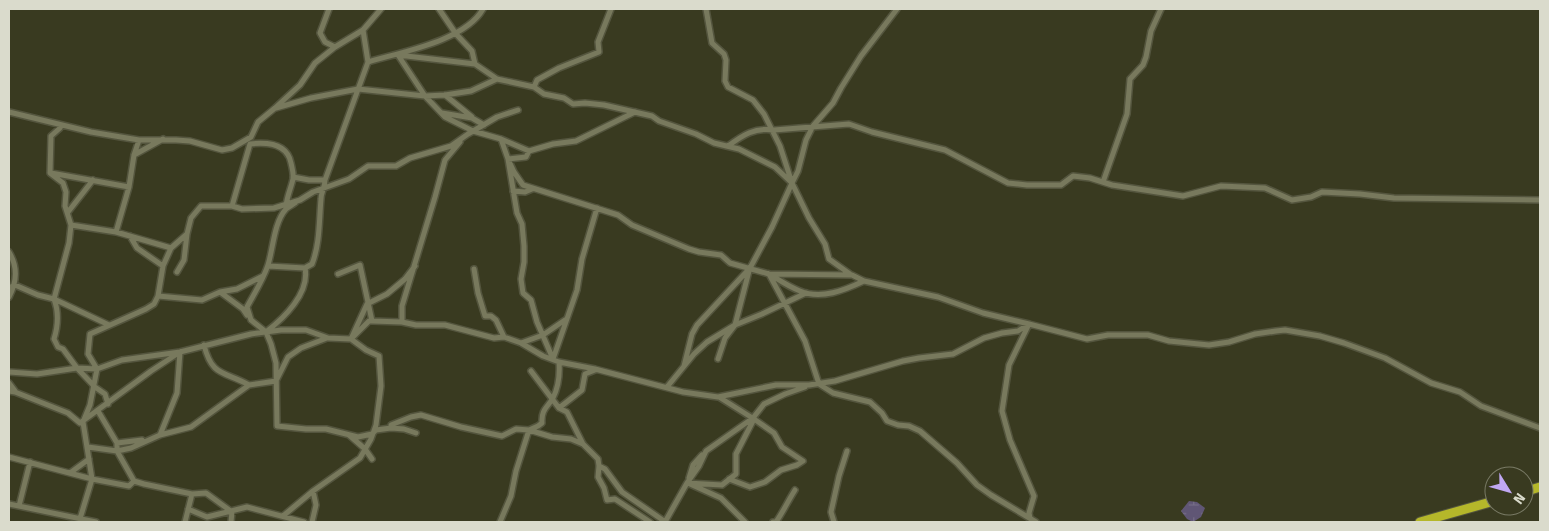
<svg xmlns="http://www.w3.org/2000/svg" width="1549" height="531" viewBox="0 0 1549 531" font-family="'Fira Sans',sans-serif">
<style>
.wetland{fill:url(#wetland-marsh)}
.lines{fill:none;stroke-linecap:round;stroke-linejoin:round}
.street-casing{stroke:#54553e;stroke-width:8}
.highway-casing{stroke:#54553e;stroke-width:11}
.street{stroke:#78795d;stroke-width:5}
.highway{stroke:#b5b72a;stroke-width:9}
</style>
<defs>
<pattern id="wetland-marsh" width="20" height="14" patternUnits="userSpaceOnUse" patternTransform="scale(1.25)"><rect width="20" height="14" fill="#605675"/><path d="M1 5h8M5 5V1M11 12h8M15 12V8" fill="none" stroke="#766e87"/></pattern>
</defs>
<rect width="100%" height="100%" fill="#393a20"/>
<path class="wetland" d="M 1189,501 L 1197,502 L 1205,508 L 1201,517 L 1193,522 L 1187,519 L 1181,511 Z"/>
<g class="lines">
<defs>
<path id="street" d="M 329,9 L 320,33 L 325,42 L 335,47
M 439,9 L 456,34 L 472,51 L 475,64
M 706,9 L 712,43 L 724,54 L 726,60 L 725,81 L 728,87 L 753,100 L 764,114 L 780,146 L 792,183 L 809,218 L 825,244 L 829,259 L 850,274
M 363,30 L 368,62
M 398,55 L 425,96 L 445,117 L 473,131 L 501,139 L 529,151 L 526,157 L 508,159 L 514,172 L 523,185 L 618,215 L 632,225 L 689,249 L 699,252 L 721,255 L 730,263 L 769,274 L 852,275 L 864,281 L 938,297 L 983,313 L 1029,324 L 1009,365 L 1002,411 L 1010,440 L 1034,496 L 1029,513 L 1030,518
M 398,55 L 475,64 L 497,79 L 534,87 L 544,94 L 564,98 L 573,104 L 585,103 L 604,105 L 652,116 L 659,121 L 696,134 L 714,143 L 739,149 L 775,167 L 792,183
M 534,87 L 537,80 L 559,68 L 599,52 L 598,42 L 611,9
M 445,95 L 472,117
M 276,108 L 311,98 L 358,89 L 425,96 L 445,95 L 471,91 L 497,79
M 9,112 L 91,132 L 139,140 L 176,140 L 190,141 L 222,150 L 232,148 L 251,137 L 258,122 L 275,108 L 300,85 L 315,63 L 335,47 L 363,30 L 381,9
M 442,113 L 472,118 L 484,125
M 60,128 L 51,136 L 50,173 L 63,183 L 66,192 L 65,206 L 71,225 L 69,243 L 54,299 C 59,312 58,326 54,339 L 58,347 L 63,349 L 77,368 L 95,387 L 105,394 L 108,404
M 501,139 L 508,159 L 517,213 L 522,224 L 524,246 L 524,262 L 521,279 L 523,293 L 531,300 L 537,322 L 553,359
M 728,146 C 743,135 755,127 774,130 L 849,124 L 872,132 L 945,150 L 1008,183 L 1027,185 L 1061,185 L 1073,176 L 1090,178 L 1112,185 L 1183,196 L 1221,186 L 1265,188 L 1292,200 L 1311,197 L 1322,192 L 1360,194 L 1394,198 L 1540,200
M 529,151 L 553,144 L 576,141 L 635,112
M 134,155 L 163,139
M 51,173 L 129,187
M 293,177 L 309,180 L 325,180
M 1103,182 L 1127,114 L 1130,79 L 1143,65 L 1146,57 L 1151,31 L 1161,9
M 513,191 L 525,192 L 532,189
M 295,203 C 292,205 288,207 286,209 C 274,222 273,249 268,265 C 263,280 254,294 247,307 L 251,320 L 266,332 L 271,344 L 276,363 L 277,426 L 306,429 L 326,429 L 358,437 L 372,434 L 376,430 L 391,428 L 404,429 L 416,433
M 232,206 L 250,144 C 267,142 287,143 291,163 C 292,168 294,174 293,179 C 291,188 287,196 286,206
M 68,212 L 93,180
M 71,225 L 116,232 L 171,248
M 116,232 L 129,187 L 134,155 L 139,140
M 130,236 L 137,248 L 163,266
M 9,252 C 18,267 17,282 9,297
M 268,266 L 305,268 L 312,264 C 320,244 319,221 321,199 C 321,192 325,188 325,180 L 368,62 C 401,52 465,41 483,9
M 474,269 L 478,293 L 485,316 L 491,316 L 496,320 L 504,337
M 177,272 L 184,260 L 187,234
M 338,274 L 360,265 L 372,321
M 769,274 L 805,341 L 819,384 L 833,393 L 870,402 L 882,413 L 887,421 L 898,425 L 909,426 L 920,431 L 957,463 L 977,485 L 991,495 L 1036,522
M 769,274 C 779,280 789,287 800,291 C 821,300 845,290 864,281
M 9,288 L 15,285 L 38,295 L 54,299 L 109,325
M 220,292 L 237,289 L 263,276
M 158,296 L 202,300 L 220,292 L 243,309 L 247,315
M 402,322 L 402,306 L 435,197 L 445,160 L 460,142
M 266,332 C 284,318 310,293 305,268
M 521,343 L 543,335 L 565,320
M 204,345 C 212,377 224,371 249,385
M 553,359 L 577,290 L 582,259 L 597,208
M 718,359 L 725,338 L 735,325 L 749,271
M 684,366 L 692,334 L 697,325 L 750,268 L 772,227 L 792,183 L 798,171 L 806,140 L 813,126 L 833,103 L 841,88 L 861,56 L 897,9
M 531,371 L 559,408 L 567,412 L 583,444 L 598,459 L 599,466 L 598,477 L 604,488 L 607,500 L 615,499 L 650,522
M 9,372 L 37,374 L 77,368 L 97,369 L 122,360 L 180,352 L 251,334 L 281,330 L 306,330 L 328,338 L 351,339 L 369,321 L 372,321 L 402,322 L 416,325 L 445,325 L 494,338 L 504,337 L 521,343 L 543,356 L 559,362 L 595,369 L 683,392 L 718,397 L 776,385 L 809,385 L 835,381 L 903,361 L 919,358 L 953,354 L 984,338 L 1002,333 L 1018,331 L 1029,324 L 1087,339 L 1108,335 L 1148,335 L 1169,341 L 1209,345 L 1229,342 L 1255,334 L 1276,331 L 1285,330 L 1320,336 L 1344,343 L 1385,358 L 1431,383 L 1460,392 L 1481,406 L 1540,428
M 277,379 L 288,357 L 301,348 L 327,338
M 9,383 L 15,391
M 667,387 L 694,354 L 707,342 L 735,325 L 762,314 L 806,293
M 9,391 L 15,392 L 68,413 L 80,423 L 151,371 L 180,352 L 177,393 L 160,435 L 131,448 L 117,451 L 88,447
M 559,408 L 582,390 L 585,374 L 595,370
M 98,411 L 117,443 L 117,451 L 134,481 L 144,484 L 192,494 L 185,522
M 391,428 L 391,425 L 411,417 L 421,415 L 461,427 L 502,436 L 516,429 L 529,430 L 538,426 L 542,423 C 541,409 548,407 553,398 C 559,386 560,375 559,362
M 160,435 L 191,427 L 249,385 L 276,381
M 349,435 L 365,449 L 372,459
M 117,443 L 142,440
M 9,457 L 92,479 L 129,486 L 134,481
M 599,466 L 605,469 L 622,492 L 664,521
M 70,473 L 89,459
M 689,478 L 693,465 L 702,455
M 729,479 L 750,487 L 765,482 L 781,470 L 797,465 L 803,461 L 782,447 L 774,433 L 754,419
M 687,483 L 699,466 L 706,451 L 753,418 L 764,404 L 785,394 L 805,387
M 690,484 L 721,498 L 745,522
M 192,494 L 206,493 L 232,512 L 231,522
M 9,504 L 96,522
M 19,506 L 30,462
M 188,509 L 207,517 L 247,507 L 304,522
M 283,516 L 313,491
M 79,522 L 92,479 L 83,422 L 90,405 L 97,369 L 88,354 L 90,334 L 146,309 L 154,304 L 158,296 L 163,266 L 171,248 L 187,234 L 191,218 L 201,206 L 232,206 L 242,209 L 274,208 L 300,200 L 313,192 L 349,179 L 368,166 L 396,166 L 410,158 L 451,146 L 468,134 L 497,117 L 518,110
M 312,522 L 316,505 L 313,491 L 360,458 L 371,439 L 376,425 L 381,386 L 379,356 L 366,350 L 351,339 L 367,304 L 387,294 L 405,279 L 415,266
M 500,522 L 511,496 L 516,471 L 529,430 L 552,437 L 571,439 L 583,444
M 665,522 L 687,483 L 722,485 L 736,474 L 736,454 L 754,419 L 719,397
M 773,522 L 776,522 C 783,512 788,501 795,490
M 834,522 L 831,512 L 839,476 L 847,451"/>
<path id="highway" d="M 1524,492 L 1540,487
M 1420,522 L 1494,501"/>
</defs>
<use href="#street" class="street-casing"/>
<use href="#highway" class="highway-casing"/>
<use href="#street" class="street"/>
<use href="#highway" class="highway"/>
</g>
<rect width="1549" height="531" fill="none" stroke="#dadbcc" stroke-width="20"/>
<g transform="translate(1509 491) rotate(127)"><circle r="24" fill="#393a20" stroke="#797a65"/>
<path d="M0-4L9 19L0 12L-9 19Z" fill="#c1a8f3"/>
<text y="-8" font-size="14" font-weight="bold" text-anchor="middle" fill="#dadbcc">N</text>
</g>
</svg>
